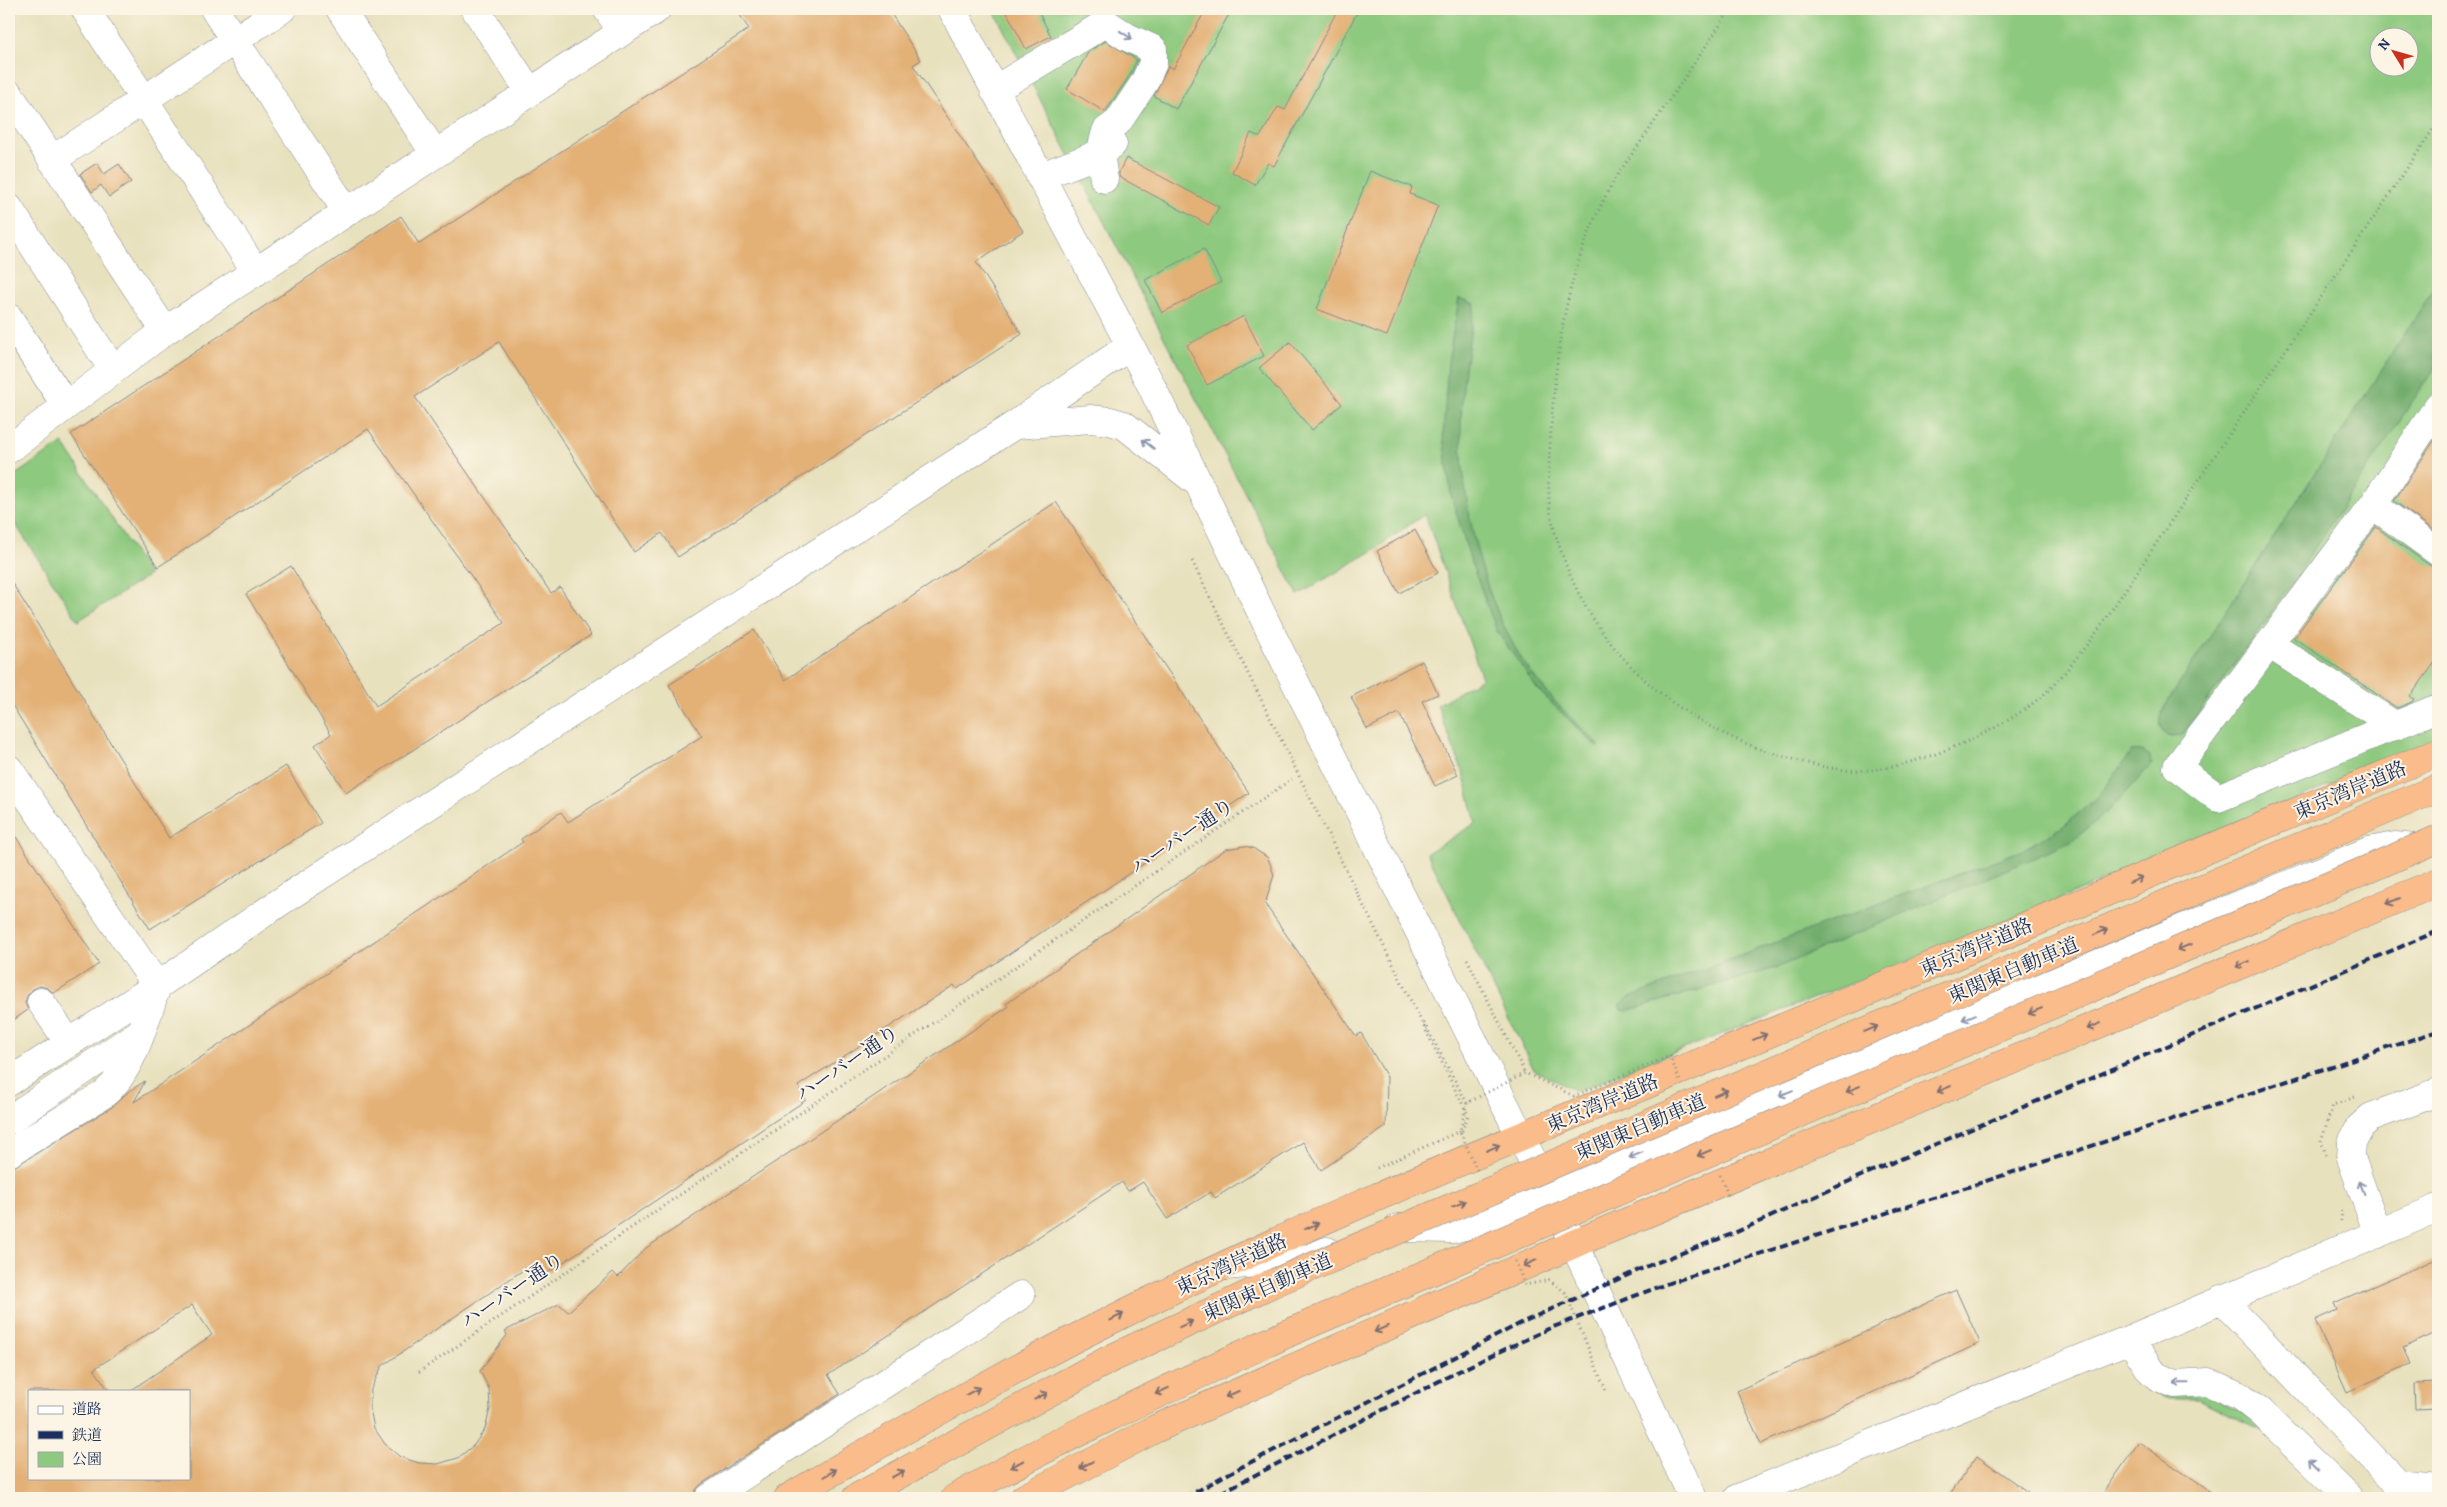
<svg xmlns="http://www.w3.org/2000/svg" width="2447" height="1507" viewBox="0 0 2447 1507" font-family="Alegreya,'Noto Serif JP',serif">
<style>
.green{fill:#8dc97e;stroke:#547c6e;fill-rule:evenodd}
.forest{fill:#72ad6d;stroke:#466e66}
.building{fill:#e3b076;fill-rule:evenodd}
.lines{fill:none;stroke-linecap:round;stroke-linejoin:round}
.minor-casing{stroke:#82888e;stroke-width:29}
.highway-casing{stroke:#82888e;stroke-width:29}
.path{stroke:#82888e;stroke-width:3;stroke-dasharray:1 4;stroke-linecap:butt}
.minor{stroke:#fff;stroke-width:28}
.highway{stroke:#f9bc8a;stroke-width:28}
.rail{stroke:#1b2f5e;stroke-width:4;stroke-dasharray:8 4;stroke-linecap:butt}
.highway-bridge-casing{stroke:#82888e;stroke-width:29;stroke-linecap:butt}
.path-bridge{stroke:#82888e;stroke-width:3;stroke-dasharray:1 4;stroke-linecap:butt}
.highway-bridge{stroke:#f9bc8a;stroke-width:28}
.oneway{stroke:#8d97ae}
.oneway2{stroke:#7f6e72}
.labels{text-anchor:middle;stroke-width:4;stroke-linejoin:round;paint-order:stroke}
.street-label{font-size:20px;fill:#1b2f5e;stroke:#fcf5e5}
</style>
<rect width="100%" height="100%" fill="#fcf5e5"/>
<filter id="ink" filterUnits="userSpaceOnUse"><feTurbulence type="fractalNoise" baseFrequency=".02" numOctaves="2"/><feDisplacementMap in="SourceGraphic" scale="10" xChannelSelector="R" yChannelSelector="G"/><feConvolveMatrix kernelMatrix="1 2 1 2 8 2 1 2 1" color-interpolation-filters="sRGB"/></filter>
<filter id="wash" filterUnits="userSpaceOnUse"><feTurbulence type="fractalNoise" baseFrequency=".0096" numOctaves="4" result="noise"/><feDisplacementMap in="SourceGraphic" scale="20" xChannelSelector="R" yChannelSelector="G"/><feGaussianBlur stdDeviation="1.12" result="paint"/><feColorMatrix in="noise" values="0 0 0 0 0 0 0 0 0 0 0 0 0 0 0 0 0 1.4 0 .05"/><feComposite in="paint" operator="in"/></filter>
<g filter="url(#wash)">
<rect width="100%" height="100%" fill="#e8e1be"/>
<path class="green" d="M 993,9 L 2438,9 L 2438,740 L 1960,941 L 1576,1091 L 1534,1070 L 1427,853 L 1476,823 L 1463,772 L 1437,705 L 1482,678 L 1425,514 L 1374,550 L 1298,595 ZM 2380,38 L 2410,38 L 2410,68 L 2380,68 Z
M 63,443 L 149,575 L 78,621 L 9,514 L 9,479 Z
M 2147,1385 L 2201,1391 L 2257,1419 L 2260,1429 L 2198,1399 L 2169,1399 L 2158,1395 Z"/>
<path class="forest" d="M 2438,282 L 2438,363 L 2262,627 L 2182,735 C 2160,744 2156,722 2165,706 Z
M 1459,298 L 1475,304 C 1468,347 1460,392 1461,436 C 1463,516 1488,624 1541,685 C 1558,707 1580,726 1599,745 L 1598,748 L 1537,689 L 1497,631 L 1471,562 L 1451,495 L 1443,437 L 1448,362 Z
M 2143,751 L 2150,756 L 2151,765 L 2113,807 L 2071,842 L 1776,968 L 1626,1011 L 1621,1010 L 1619,1005 L 1630,997 L 2022,850 L 2062,827 L 2099,796 L 2131,752 Z"/>
<g id="blocks">
<path class="building" d="M 736,9 L 888,9 L 921,60 L 913,65 L 1023,231 L 976,262 L 1022,334 L 678,557 L 662,533 L 634,552 L 499,342 L 415,397 L 551,593 L 560,587 L 591,635 L 346,793 L 315,745 L 331,734 L 246,594 L 291,566 L 376,706 L 504,623 L 368,429 L 158,567 L 71,434 L 401,216 L 419,244 L 749,29 Z
M 1005,9 L 1037,9 L 1051,36 L 1026,49 Z
M 1206,9 L 1232,9 L 1176,109 L 1154,96 L 1168,66 L 1173,69 Z
M 1338,9 L 1359,9 L 1274,166 L 1268,163 L 1255,185 L 1232,172 L 1251,133 L 1260,137 L 1278,107 L 1285,110 Z
M 1106,41 L 1137,60 L 1130,75 L 1105,112 L 1067,89 L 1089,51 Z
M 1126,158 L 1219,207 L 1209,225 L 1119,177 L 1119,172 Z
M 97,163 L 104,174 L 119,164 L 131,182 L 109,197 L 101,185 L 92,192 L 80,174 Z
M 1370,171 L 1412,187 L 1410,194 L 1438,205 L 1387,336 L 1317,309 Z
M 1204,249 L 1221,282 L 1162,313 L 1145,280 Z
M 1244,316 L 1264,356 L 1207,385 L 1187,345 Z
M 1290,342 L 1342,404 L 1312,430 L 1259,368 Z
M 2438,435 L 2438,533 L 2394,501 Z
M 1056,502 L 1249,793 L 957,989 L 954,985 L 798,1086 L 806,1100 L 541,1277 L 532,1264 L 382,1366 L 371,1389 L 370,1409 L 374,1428 L 385,1444 L 400,1457 L 419,1463 L 438,1464 L 458,1458 L 474,1445 L 485,1429 L 490,1409 L 489,1389 L 480,1371 L 507,1335 L 505,1331 L 559,1304 L 568,1312 L 613,1272 L 618,1277 L 646,1248 L 1008,1007 L 1006,1004 L 1226,849 L 1244,846 L 1253,848 L 1268,858 L 1274,875 L 1265,904 L 1356,1036 L 1361,1033 L 1387,1077 L 1386,1127 L 1321,1170 L 1303,1142 L 1215,1198 L 1211,1192 L 1167,1219 L 1143,1182 L 1128,1191 L 1122,1182 L 828,1375 L 840,1394 L 700,1485 L 695,1491 L 693,1498 L 9,1498 L 9,1170 L 112,1107 L 128,1092 L 145,1081 L 134,1102 L 523,842 L 521,839 L 561,812 L 568,822 L 702,736 L 669,685 L 754,630 L 785,680 ZM 192,1305 L 212,1335 L 130,1391 L 189,1391 L 189,1478 L 29,1478 L 29,1391 L 109,1391 L 94,1369 Z
M 2376,527 L 2429,565 L 2438,567 L 2438,658 L 2410,697 L 2414,699 L 2412,702 L 2397,708 L 2294,638 Z
M 1415,530 L 1438,573 L 1399,593 L 1377,551 Z
M 9,578 L 169,838 L 286,766 L 321,823 L 150,929 L 9,700 Z
M 1422,661 L 1438,694 L 1422,701 L 1458,775 L 1435,786 L 1399,713 L 1367,729 L 1351,697 Z
M 9,826 L 99,964 L 54,993 L 47,988 L 40,986 L 33,989 L 27,996 L 25,1003 L 28,1010 L 9,1023 Z
M 2434,1260 L 2438,1271 L 2438,1332 L 2403,1348 L 2410,1364 L 2347,1392 L 2315,1320 L 2337,1310 L 2334,1303 Z
M 1956,1290 L 1980,1343 L 1761,1444 L 1737,1391 Z
M 2438,1383 L 2438,1408 L 2415,1409 L 2414,1384 Z
M 2139,1442 L 2219,1498 L 2100,1498 Z
M 1977,1456 L 2036,1498 L 1947,1498 Z"/>
</g>
</g>
<g filter="url(#ink)">
<use href="#blocks" fill-opacity="0" stroke="#82888e" stroke-width="1"/>
<g class="lines">
<defs>
<path id="minor" d="M 85,9 L 256,272
M 214,9 L 347,212
M 340,9 L 435,154
M 475,9 L 530,92
M 607,9 L 622,32
M 952,9 L 1149,381 L 1272,635 L 1574,1244 L 1693,1498
M 994,90 L 1106,23 L 1127,37 L 1153,49 L 1153,63 L 1144,83 L 1118,122 L 1106,131 L 1100,154 L 1104,179
M 9,94 L 165,331
M 52,160 L 282,9
M 1040,177 C 1064,166 1092,160 1113,144
M 9,208 L 113,370
M 9,318 L 66,406
M 2438,406 L 2373,505 L 2177,767 L 2218,798 L 2438,708
M 1017,425 L 1090,419 L 1110,421 L 1124,425 L 1194,480
M 9,449 L 165,331 L 657,9
M 2373,505 L 2438,552
M 2269,644 L 2396,726
M 9,769 L 157,986
M 41,1002 L 69,1043
M 9,1082 L 178,972 L 280,902 L 1013,426 L 1130,346
M 9,1120 L 141,1032
M 9,1153 L 104,1094 C 133,1071 145,1020 157,986
M 1398,1228 L 1453,1229 L 1465,1226 L 2369,851 L 2395,846 L 2415,848
M 2378,1234 L 2351,1158 L 2352,1142 L 2360,1127 L 2371,1117 L 2438,1092
M 1226,1266 L 1310,1258 L 1327,1251
M 2221,1299 L 2397,1483 L 2438,1487
M 2130,1339 L 2150,1370 L 2158,1377 L 2175,1384 L 2208,1382 L 2242,1397 L 2261,1412 L 2349,1498
M 709,1498 L 1021,1295
M 1738,1498 L 2130,1339 L 2438,1208"/>
<path id="highway" d="M 788,1498 C 900,1431 1014,1368 1131,1310 C 1313,1220 1503,1144 1691,1066 C 1940,962 2190,858 2438,752
M 856,1498 L 1110,1359 L 1269,1285
M 955,1498 C 1062,1437 1174,1386 1286,1334
M 1024,1498 L 1155,1429 L 1574,1244 L 2438,882"/>
</defs>
<use href="#minor" class="minor-casing"/>
<use href="#highway" class="highway-casing"/>
<path class="path" d="M 1731,9 C 1704,49 1676,90 1649,130 C 1636,149 1621,168 1610,188 C 1570,261 1558,334 1552,415 C 1550,442 1548,470 1549,498 C 1550,521 1558,543 1566,565 C 1604,663 1689,731 1789,758 C 1814,765 1844,773 1870,770 C 1925,764 2002,731 2043,695 C 2064,677 2080,652 2097,632 L 2438,122
M 1192,561 L 1468,1115 L 1461,1134
M 1467,959 L 1525,1073
M 1424,1023 L 1467,1103
M 2326,1155 L 2321,1141 L 2333,1105 L 2355,1097
M 1377,1168 L 1460,1131
M 2341,1221 L 2342,1209
M 1565,1292 L 1607,1393
M 419,1372 L 1292,779"/>
<use href="#minor" class="minor"/>
<use href="#highway" class="highway"/>
<path class="rail" d="M 1185,1498 L 1222,1477 L 1525,1321 L 1650,1265 L 1732,1234 L 1863,1175 L 2438,931
M 1210,1498 L 1459,1371 L 1548,1329 L 1669,1283 L 1983,1182 L 2438,1031"/>
<defs>
<path id="highway-bridge" d="M 1269,1285 L 2438,788
M 1286,1334 L 2438,839"/>
</defs>
<use href="#highway-bridge" class="highway-bridge-casing"/>
<path class="path-bridge" d="M 1477,1170 L 1460,1131 L 1467,1103 L 1525,1073 L 1574,1096 L 1670,1056 L 1681,1084
M 1720,1175 L 1729,1197
M 1515,1261 L 1525,1285 L 1549,1280 L 1565,1292"/>
<use href="#highway-bridge" class="highway-bridge"/>
</g>
<defs><path id="oneway-shaft" d="M-6 0H5M1.5-3L5.5 0L1.5 3" fill="none" stroke-width="1.6" stroke-linecap="round" stroke-linejoin="round" transform="scale(1.25)"/></defs>
<g class="oneway">
<use href="#oneway-shaft" transform="translate(1126 35) rotate(34)"/>
<use href="#oneway-shaft" transform="translate(1148 444) rotate(-142)"/>
<use href="#oneway-shaft" transform="translate(1969 1017) rotate(158)"/>
<use href="#oneway-shaft" transform="translate(1786 1093) rotate(158)"/>
<use href="#oneway-shaft" transform="translate(1636 1155) rotate(158)"/>
<use href="#oneway-shaft" transform="translate(2362 1188) rotate(-109)"/>
<use href="#oneway-shaft" transform="translate(2181 1383) rotate(-179)"/>
<use href="#oneway-shaft" transform="translate(2314 1464) rotate(-135)"/>
</g>
<g class="oneway2">
<use href="#oneway-shaft" transform="translate(2136 880) rotate(-23)"/>
<use href="#oneway-shaft" transform="translate(2393 901) rotate(157)"/>
<use href="#oneway-shaft" transform="translate(2101 932) rotate(-23)"/>
<use href="#oneway-shaft" transform="translate(2184 947) rotate(157)"/>
<use href="#oneway-shaft" transform="translate(2243 964) rotate(157)"/>
<use href="#oneway-shaft" transform="translate(2035 1011) rotate(157)"/>
<use href="#oneway-shaft" transform="translate(2094 1026) rotate(157)"/>
<use href="#oneway-shaft" transform="translate(1871 1029) rotate(-23)"/>
<use href="#oneway-shaft" transform="translate(1760 1037) rotate(-23)"/>
<use href="#oneway-shaft" transform="translate(1853 1089) rotate(157)"/>
<use href="#oneway-shaft" transform="translate(1944 1089) rotate(157)"/>
<use href="#oneway-shaft" transform="translate(1721 1093) rotate(-23)"/>
<use href="#oneway-shaft" transform="translate(1493 1148) rotate(-23)"/>
<use href="#oneway-shaft" transform="translate(1704 1153) rotate(157)"/>
<use href="#oneway-shaft" transform="translate(1459 1204) rotate(-23)"/>
<use href="#oneway-shaft" transform="translate(1312 1226) rotate(-24)"/>
<use href="#oneway-shaft" transform="translate(1530 1263) rotate(156)"/>
<use href="#oneway-shaft" transform="translate(1117 1317) rotate(-27)"/>
<use href="#oneway-shaft" transform="translate(1186 1324) rotate(-25)"/>
<use href="#oneway-shaft" transform="translate(1381 1329) rotate(156)"/>
<use href="#oneway-shaft" transform="translate(973 1391) rotate(-28)"/>
<use href="#oneway-shaft" transform="translate(1162 1391) rotate(155)"/>
<use href="#oneway-shaft" transform="translate(1232 1394) rotate(156)"/>
<use href="#oneway-shaft" transform="translate(1041 1396) rotate(-28)"/>
<use href="#oneway-shaft" transform="translate(1017 1464) rotate(152)"/>
<use href="#oneway-shaft" transform="translate(1086 1465) rotate(152)"/>
<use href="#oneway-shaft" transform="translate(830 1473) rotate(-30)"/>
<use href="#oneway-shaft" transform="translate(898 1474) rotate(-29)"/>
</g>
</g>
<g class="labels">
<g class="street-label">
<text transform="translate(2350 790) rotate(-23)" y="7">東京湾岸道路</text>
<text transform="translate(1182 836) rotate(-34)" y="7">ハーバー通り</text>
<text transform="translate(1976 947) rotate(-23)" y="7">東京湾岸道路</text>
<text transform="translate(2013 970) rotate(-23)" y="7">東関東自動車道</text>
<text transform="translate(847 1063) rotate(-34)" y="7">ハーバー通り</text>
<text transform="translate(1602 1103) rotate(-23)" y="7">東京湾岸道路</text>
<text transform="translate(1640 1127) rotate(-23)" y="7">東関東自動車道</text>
<text transform="translate(1231 1264) rotate(-25)" y="7">東京湾岸道路</text>
<text transform="translate(1267 1287) rotate(-24)" y="7">東関東自動車道</text>
<text transform="translate(512 1290) rotate(-34)" y="7">ハーバー通り</text>
</g>
</g>
<rect width="2447" height="1507" fill="none" stroke="#fcf5e5" stroke-width="30"/>
<rect x="28" y="1390" width="162" height="90" fill="#fcf5e5" stroke="#a2a6af"/>
<rect x="38" y="1406" width="25" height="8" fill="#ffffff" stroke="#a2a6af"/>
<text x="72" y="1414" font-size="15" fill="#1b2f5e">道路</text>
<rect x="38" y="1431" width="25" height="8" fill="#1b2f5e" stroke="#a2a6af"/>
<text x="72" y="1440" font-size="15" fill="#1b2f5e">鉄道</text>
<rect x="38" y="1452" width="25" height="15" fill="#8dc97e" stroke="#a2a6af"/>
<text x="72" y="1464" font-size="15" fill="#1b2f5e">公園</text>
<g transform="translate(2394 52) rotate(307)"><circle r="24" fill="#fcf5e5" stroke="#a2a6af"/>
<path d="M0-4L9 19L0 12L-9 19Z" fill="#c8321e"/>
<text y="-8" font-size="14" font-weight="bold" text-anchor="middle" fill="#1b2f5e">N</text>
</g>
</svg>
